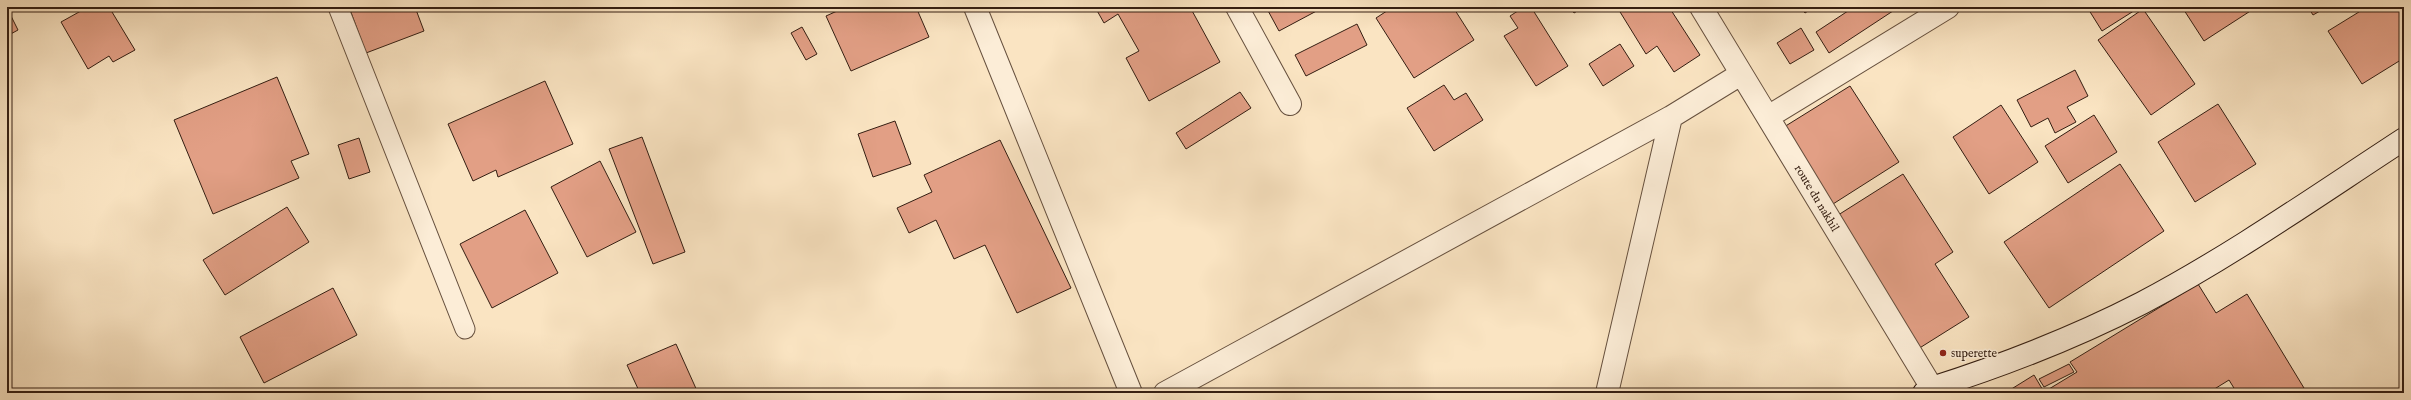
<svg xmlns="http://www.w3.org/2000/svg" width="2411" height="400" viewBox="0 0 2411 400" font-family="'IM FELL English',serif">
<style>
.building{fill:#e29f85;stroke:#341e12}
.lines{fill:none;stroke-linecap:round;stroke-linejoin:round}
.lane-casing{stroke:#66503e;stroke-width:21}
.street-casing{stroke:#66503e;stroke-width:24}
.secondary-casing{stroke:#341e12;stroke-width:24}
.lane{stroke:#fcedd7;stroke-width:19}
.street{stroke:#fcedd7;stroke-width:22}
.secondary{stroke:#fcedd7;stroke-width:22}
.poi-dot{fill:#8f2418;stroke:#fcedd7;stroke-width:1.5}
.labels{text-anchor:middle;stroke-width:3;stroke-linejoin:round;paint-order:stroke}
.street-label{font-size:12px;fill:#341e12;stroke:#fcedd7}
.poi-label{font-size:12px;fill:#341e12;stroke:#fcedd7;text-anchor:start}
</style>
<rect width="100%" height="100%" fill="#fae4c2"/>
<filter id="stains"><feTurbulence type="fractalNoise" baseFrequency=".005" numOctaves="4"/><feColorMatrix values="0 0 0 0 .2 0 0 0 0 .09 0 0 0 0 .02 0 0 0 .5 -.17"/></filter>
<radialGradient id="worn" r=".72"><stop offset=".6" stop-color="#630" stop-opacity="0"/><stop offset="1" stop-color="#630" stop-opacity=".3"/></radialGradient>
<path class="building" d="M 88,7 L 109,7 L 135,50 L 113,62 L 109,56 L 88,69 L 61,22 Z
M 349,7 L 415,7 L 424,31 L 366,53 Z
M 829,7 L 841,7 L 832,12 Z
M 846,7 L 916,7 L 929,37 L 851,71 L 826,16 Z
M 1095,7 L 1190,7 L 1220,62 L 1149,101 L 1126,58 L 1139,51 L 1118,14 L 1104,23 Z
M 1266,7 L 1324,7 L 1279,31 Z
M 1393,7 L 1453,7 L 1474,40 L 1414,78 L 1376,18 Z
M 1524,7 L 1531,7 L 1568,66 L 1536,86 L 1504,36 L 1518,28 L 1510,16 Z
M 1570,7 L 1584,7 L 1574,13 Z
M 1617,7 L 1669,7 L 1700,55 L 1674,72 L 1657,46 L 1646,54 Z
M 1800,7 L 1814,7 L 1805,13 Z
M 1854,7 L 1899,7 L 1829,53 L 1816,32 Z
M 2087,7 L 2140,7 L 2102,31 Z
M 2182,7 L 2254,7 L 2255,8 L 2204,41 Z
M 2308,7 L 2327,7 L 2313,15 Z
M 2367,7 L 2404,7 L 2404,58 L 2362,84 L 2328,31 Z
M 7,8 L 18,30 L 7,36 Z
M 2143,9 L 2195,84 L 2151,115 L 2098,40 Z
M 1357,24 L 1367,45 L 1306,76 L 1295,55 Z
M 802,27 L 817,54 L 806,60 L 791,33 Z
M 1801,28 L 1814,50 L 1790,64 L 1777,43 Z
M 1620,44 L 1634,66 L 1603,86 L 1589,64 Z
M 2075,70 L 2088,96 L 2067,107 L 2076,122 L 2055,133 L 2048,118 L 2031,127 L 2017,100 Z
M 277,77 L 309,154 L 291,161 L 299,178 L 213,214 L 174,120 Z
M 545,81 L 573,144 L 498,177 L 496,170 L 473,181 L 448,124 Z
M 1444,85 L 1454,100 L 1466,93 L 1483,120 L 1434,151 L 1407,108 Z
M 1850,86 L 1899,162 L 1833,204 L 1784,127 Z
M 1240,92 L 1251,108 L 1186,149 L 1176,133 Z
M 2218,104 L 2256,164 L 2195,202 L 2158,142 Z
M 2001,105 L 2038,162 L 1989,194 L 1953,137 Z
M 2094,115 L 2117,152 L 2068,183 L 2045,146 Z
M 895,121 L 911,164 L 873,177 L 858,134 Z
M 642,137 L 685,252 L 653,264 L 609,149 Z
M 359,138 L 370,172 L 349,179 L 338,145 Z
M 1000,140 L 1071,288 L 1017,313 L 985,245 L 954,259 L 936,220 L 909,233 L 897,208 L 932,192 L 924,175 Z
M 600,161 L 636,232 L 587,257 L 551,187 Z
M 2120,164 L 2164,231 L 2049,308 L 2004,242 Z
M 1903,174 L 1953,252 L 1935,264 L 1969,317 L 1918,349 L 1835,217 Z
M 287,207 L 309,242 L 225,295 L 203,260 Z
M 525,210 L 558,273 L 492,308 L 460,244 Z
M 2198,284 L 2216,313 L 2247,294 L 2307,393 L 2237,393 L 2229,380 L 2208,393 L 2005,393 L 2034,375 L 2044,392 L 2077,372 L 2070,362 Z
M 333,288 L 357,335 L 264,383 L 240,337 Z
M 676,344 L 698,393 L 640,393 L 627,365 Z
M 2069,364 L 2074,372 L 2044,387 L 2039,379 Z"/>
<g class="lines">
<defs>
<path id="lane" d="M 338,7 L 465,329"/>
<path id="street" d="M 975,7 L 1131,393
M 1237,7 L 1290,104
M 1701,7 L 1932,388
M 1768,117 L 1948,7
M 1165,393 L 1671,117 L 1741,74
M 1607,393 L 1671,117"/>
<path id="secondary" d="M 1924,393 L 1932,388 C 2004,365 2074,338 2142,303 C 2233,255 2318,195 2404,139"/>
</defs>
<use href="#lane" class="lane-casing"/>
<use href="#street" class="street-casing"/>
<use href="#secondary" class="secondary-casing"/>
<use href="#lane" class="lane"/>
<use href="#street" class="street"/>
<use href="#secondary" class="secondary"/>
</g>
<circle class="poi-dot" cx="1943" cy="353" r="4"/>
<g class="labels">
<g class="street-label">
<text transform="translate(1817 198) rotate(59)" y="4">route du nakhil</text>
</g>
<g class="poi-label">
<text x="1951" y="357">superette</text>
</g>
</g>
<rect width="2411" height="400" fill="none" stroke="#fae4c2" stroke-width="24"/>
<rect x="8" y="8" width="2395" height="384" fill="none" stroke="#341e12" stroke-width="2"/>
<rect x="12" y="12" width="2387" height="376" fill="none" stroke="#341e12"/>
<rect width="100%" height="100%" filter="url(#stains)"/>
<rect width="100%" height="100%" fill="url(#worn)"/>
</svg>
